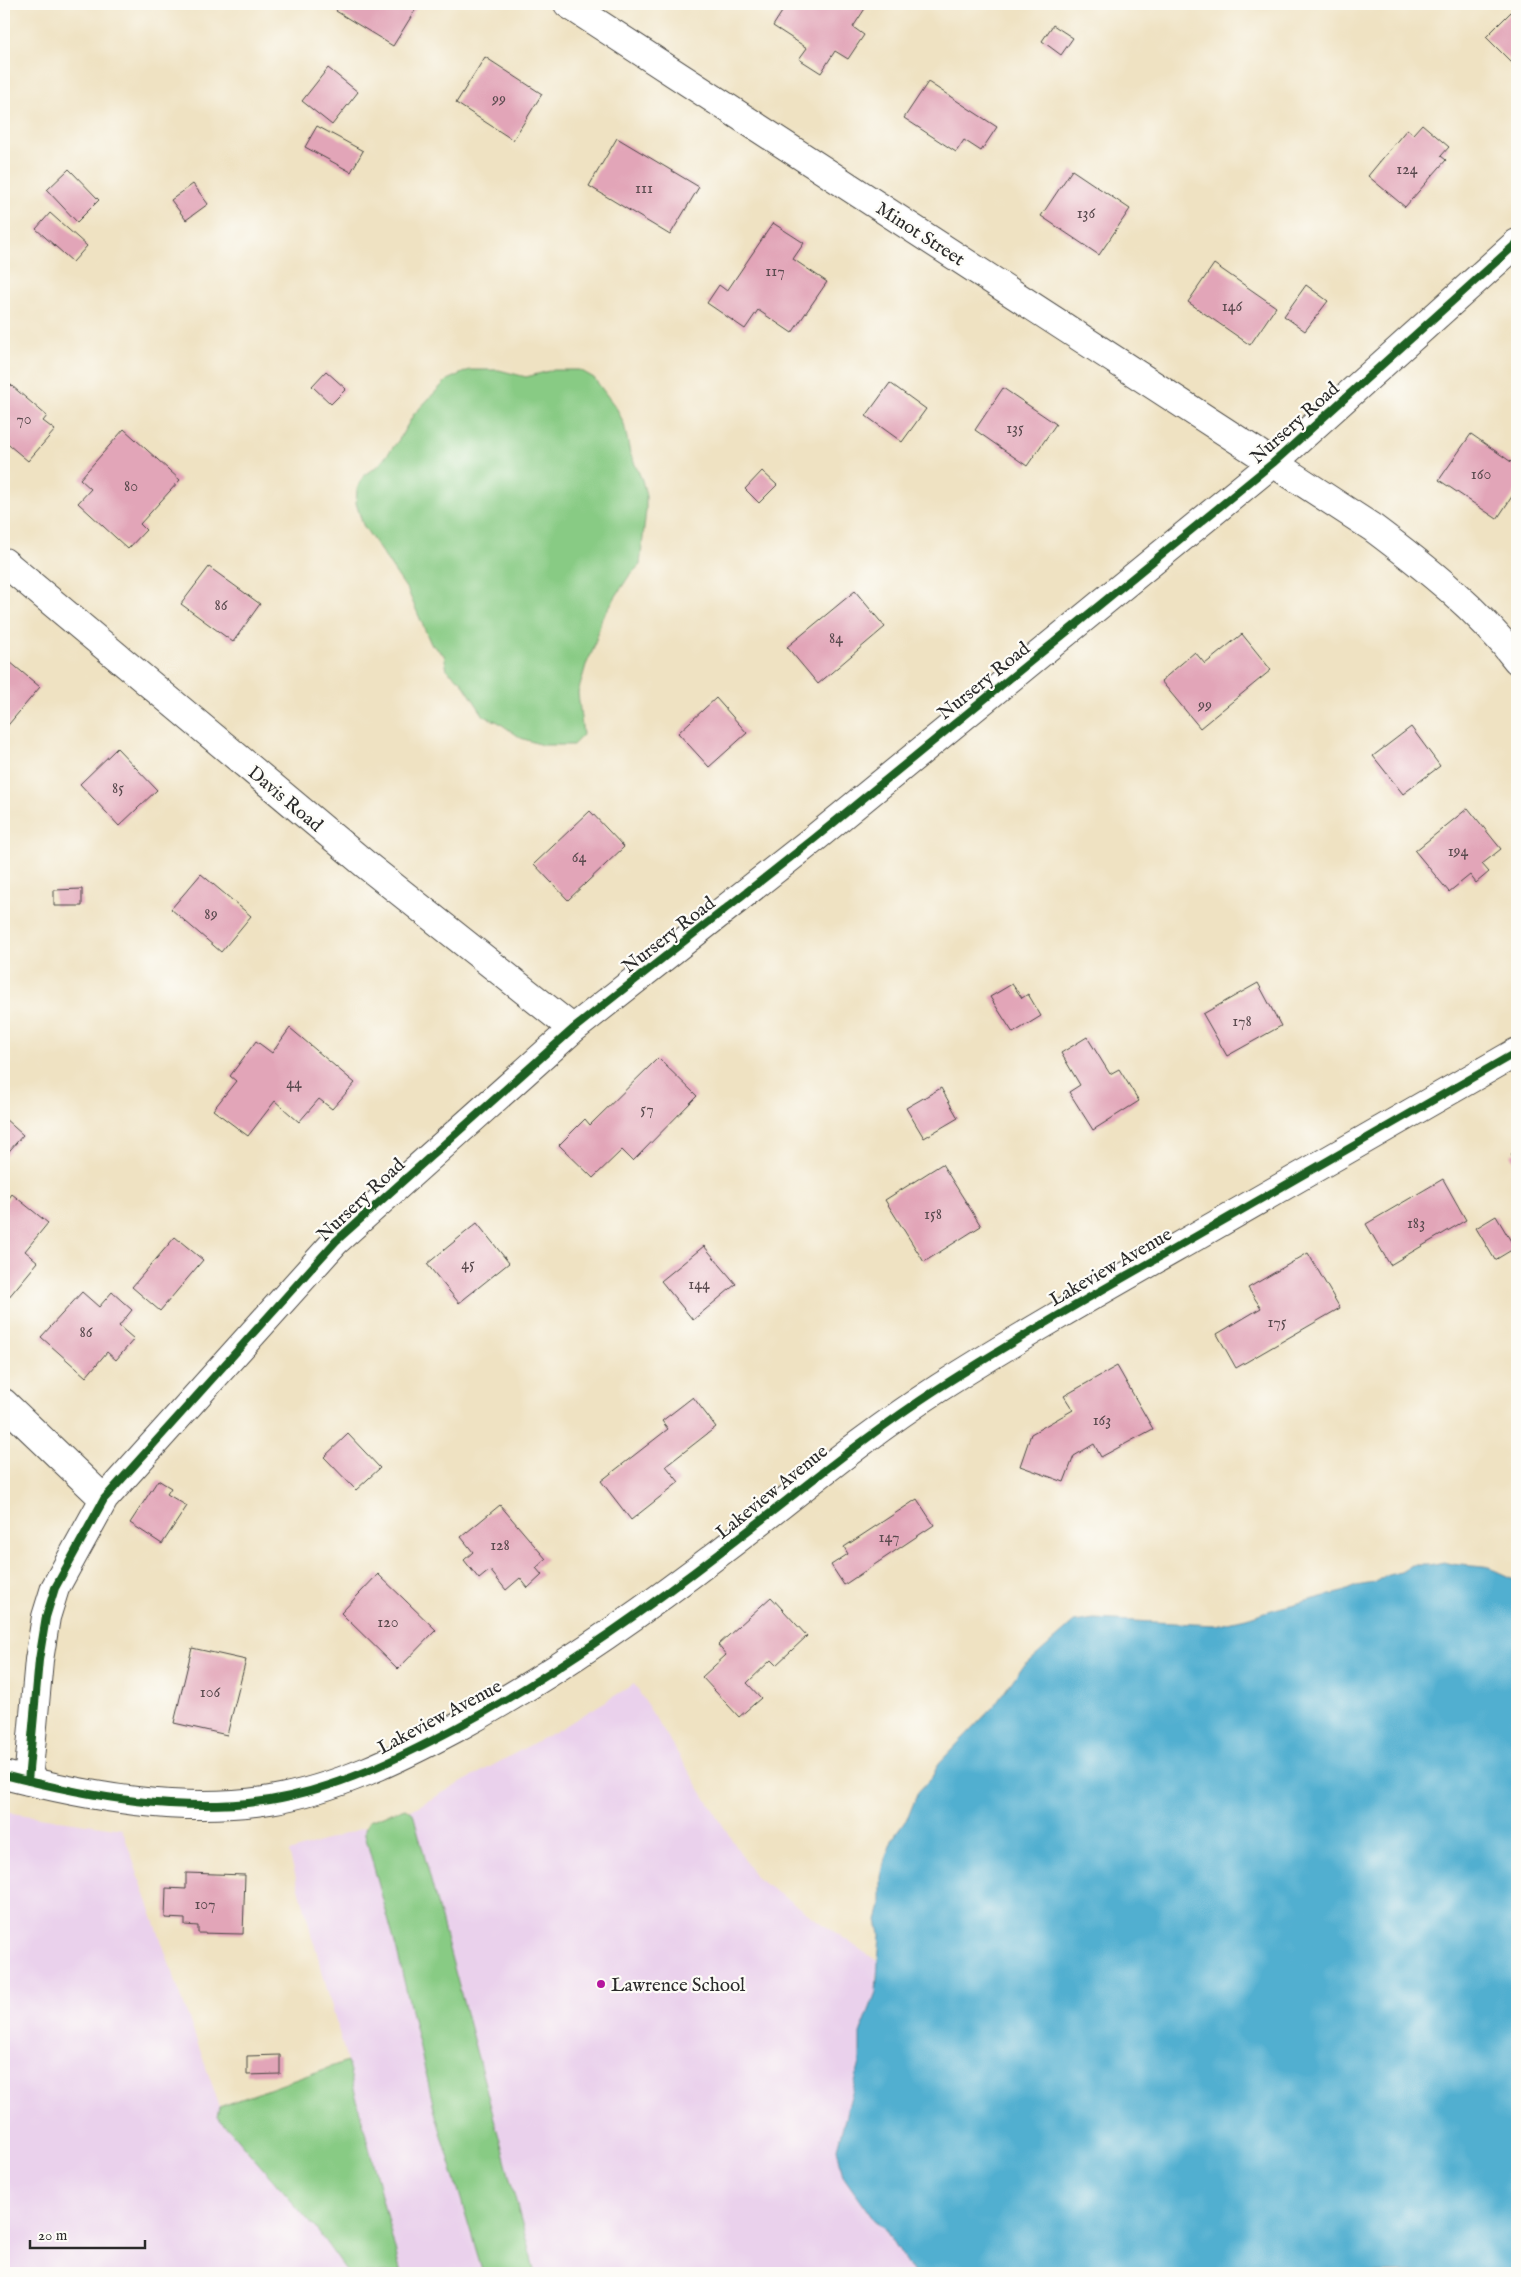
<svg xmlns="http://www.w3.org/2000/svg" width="1521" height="2277" viewBox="0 0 1521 2277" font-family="'IM FELL English',serif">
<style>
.built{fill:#ead1ec}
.green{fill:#88cb84;stroke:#5a7b58}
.water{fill:#51afd0;stroke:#3e6d7e}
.building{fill:#e2a5b8}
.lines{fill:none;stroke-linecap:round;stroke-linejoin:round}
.minor-casing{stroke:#484642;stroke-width:30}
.minor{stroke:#fff;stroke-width:28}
.cycleway-casing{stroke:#fdfcf7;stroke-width:11}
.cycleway{stroke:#1b5e20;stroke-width:8}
.poi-dot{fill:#b5179e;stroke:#fdfcf7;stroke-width:2}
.labels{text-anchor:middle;stroke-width:4.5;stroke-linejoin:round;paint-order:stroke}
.number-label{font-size:16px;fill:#594a4e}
.street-label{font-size:19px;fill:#2b2b2b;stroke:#fdfcf7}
.poi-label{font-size:19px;fill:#2b2b2b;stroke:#fdfcf7;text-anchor:start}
</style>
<rect width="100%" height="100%" fill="#fdfcf7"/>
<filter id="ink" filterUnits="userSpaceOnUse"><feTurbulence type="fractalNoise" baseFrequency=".02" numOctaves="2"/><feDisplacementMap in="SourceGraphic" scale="10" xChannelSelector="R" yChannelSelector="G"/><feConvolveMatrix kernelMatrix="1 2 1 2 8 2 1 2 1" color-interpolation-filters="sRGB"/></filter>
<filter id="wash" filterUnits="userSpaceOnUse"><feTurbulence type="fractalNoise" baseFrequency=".0096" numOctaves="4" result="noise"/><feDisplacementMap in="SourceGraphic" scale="20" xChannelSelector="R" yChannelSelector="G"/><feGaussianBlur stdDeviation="1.12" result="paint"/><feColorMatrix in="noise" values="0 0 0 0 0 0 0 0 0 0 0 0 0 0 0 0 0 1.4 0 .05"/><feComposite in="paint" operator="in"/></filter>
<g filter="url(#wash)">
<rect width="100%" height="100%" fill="#efe2c2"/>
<path class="built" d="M 634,1684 L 756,1878 L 880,1963 L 876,1977 L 876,1992 L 860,2034 L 860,2063 L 874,2220 L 884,2228 L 913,2273 L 4,2273 L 4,1812 L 122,1829 L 220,2107 L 347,2061 L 289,1852 L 366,1827 L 413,1809 L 565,1726 Z"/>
<path class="green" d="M 469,370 L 499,370 L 526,377 L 553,370 L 580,370 L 594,378 L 617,409 L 624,424 L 630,453 L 642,480 L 646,495 L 646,510 L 640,565 L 629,576 L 602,618 L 593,650 L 586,665 L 578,693 L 583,735 L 573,745 L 542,745 L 521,738 L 498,722 L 484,716 L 461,681 L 447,670 L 444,655 L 431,644 L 408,591 L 363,525 L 356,503 L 357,489 L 364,475 L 379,465 L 398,441 L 414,414 L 447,380 Z
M 405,1808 L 413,1813 L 535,2273 L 483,2273 L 435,2112 L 397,1951 L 365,1835 L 365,1830 L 369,1821 Z
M 347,2061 L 401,2273 L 348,2273 L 316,2229 L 217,2116 L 219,2107 Z"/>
<path class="water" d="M 1443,1562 C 1457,1566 1469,1565 1483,1567 C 1491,1567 1507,1577 1517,1580 L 1517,2273 L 913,2273 L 884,2228 L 874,2220 L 843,2176 L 837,2148 L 860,2063 L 860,2034 L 876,1992 L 880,1934 L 877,1920 L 881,1906 L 881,1877 L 885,1859 L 893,1838 L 908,1817 L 918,1792 L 932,1777 L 939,1763 L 995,1705 L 1020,1670 L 1074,1622 L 1094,1619 L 1215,1625 L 1246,1618 L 1275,1609 L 1342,1592 L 1356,1586 L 1374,1583 L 1388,1575 L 1401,1572 L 1412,1565 L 1429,1565 Z"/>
<g id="blocks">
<path class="building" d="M 341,4 L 419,4 L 393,46 L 336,11 Z
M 787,4 L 868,4 L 853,27 L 864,35 L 848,59 L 835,51 L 821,73 L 799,59 L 807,48 L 773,26 Z
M 1517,6 L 1517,68 L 1486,37 Z
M 1053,25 L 1073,38 L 1061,55 L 1042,41 Z
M 485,57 L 542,94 L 513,140 L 456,103 Z
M 328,68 L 358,92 L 332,125 L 302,101 Z
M 928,82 L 997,127 L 981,151 L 964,140 L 956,152 L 904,118 Z
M 1422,124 L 1449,147 L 1441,156 L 1446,160 L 1405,207 L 1368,176 L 1407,129 L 1413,134 Z
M 317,126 L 363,151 L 351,172 L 305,147 Z
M 617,138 L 699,187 L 670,235 L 589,186 Z
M 69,169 L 99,200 L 77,222 L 47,190 Z
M 1072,170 L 1130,209 L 1099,255 L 1041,216 Z
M 193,184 L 208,204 L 186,220 L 171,200 Z
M 50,213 L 87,246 L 73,262 L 36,229 Z
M 773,223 L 804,243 L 793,259 L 827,282 L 792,333 L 758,310 L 745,329 L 707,303 L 719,285 L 727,291 Z
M 1214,264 L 1276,307 L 1250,345 L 1188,302 Z
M 1306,285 L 1328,301 L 1305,331 L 1284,316 Z
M 326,371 L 346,389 L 331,404 L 312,386 Z
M 5,380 L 47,416 L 43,421 L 55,430 L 28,461 L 4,441 Z
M 890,383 L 926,409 L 902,442 L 866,416 Z
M 1003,388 L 1056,424 L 1027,466 L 975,430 Z
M 124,429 L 180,480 L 140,524 L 146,530 L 128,549 L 78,503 L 91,489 L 80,479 Z
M 1471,434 L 1517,466 L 1517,489 L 1497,519 L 1439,480 Z
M 762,471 L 777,485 L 759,503 L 745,489 Z
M 209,567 L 260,604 L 233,642 L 181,604 Z
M 855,591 L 885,627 L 818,684 L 787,647 Z
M 1242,634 L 1271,670 L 1200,728 L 1161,681 L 1195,652 L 1205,664 Z
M 4,657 L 40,687 L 4,730 Z
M 716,698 L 747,733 L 709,767 L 678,733 Z
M 1411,727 L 1440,766 L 1403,794 L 1373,756 Z
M 117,748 L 157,790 L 119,826 L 80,784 Z
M 1468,808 L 1501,849 L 1482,864 L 1489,872 L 1476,883 L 1470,875 L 1449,892 L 1415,851 Z
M 590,811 L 624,847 L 568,900 L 534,864 Z
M 201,874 L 251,916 L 221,952 L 171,909 Z
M 82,889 L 82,906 L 54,906 L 54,890 Z
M 1258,983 L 1281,1026 L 1227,1056 L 1203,1014 Z
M 1012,984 L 1022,998 L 1028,994 L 1041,1016 L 1013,1033 L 990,997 Z
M 290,1028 L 355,1083 L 332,1109 L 319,1099 L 299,1122 L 275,1101 L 248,1136 L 213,1110 L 236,1081 L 230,1076 L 256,1041 L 272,1053 Z
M 1087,1037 L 1110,1074 L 1119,1069 L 1139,1101 L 1093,1130 L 1069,1092 L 1080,1085 L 1061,1053 Z
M 658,1058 L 697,1096 L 633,1161 L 622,1150 L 593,1178 L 559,1145 L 585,1119 L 590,1125 Z
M 941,1088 L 958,1118 L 924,1138 L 906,1108 Z
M 4,1118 L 23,1135 L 4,1157 Z
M 1517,1151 L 1517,1167 L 1511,1154 Z
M 942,1164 L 981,1226 L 924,1262 L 885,1200 Z
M 1443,1179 L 1466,1220 L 1390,1265 L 1366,1224 Z
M 12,1194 L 48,1223 L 25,1251 L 38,1262 L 8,1298 L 4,1295 L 4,1205 Z
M 1496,1216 L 1515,1248 L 1495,1260 L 1476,1228 Z
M 477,1223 L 509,1263 L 459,1303 L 427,1264 Z
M 175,1237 L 203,1260 L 160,1311 L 132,1287 Z
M 704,1246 L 736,1284 L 693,1320 L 661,1281 Z
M 1308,1253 L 1340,1308 L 1236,1368 L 1217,1334 L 1261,1308 L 1248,1288 Z
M 82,1292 L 99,1307 L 112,1292 L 132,1310 L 119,1326 L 134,1339 L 116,1360 L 107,1352 L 86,1377 L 41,1337 Z
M 1117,1366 L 1153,1429 L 1101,1457 L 1094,1444 L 1074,1456 L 1064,1482 L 1020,1466 L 1031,1434 L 1073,1410 L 1064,1396 Z
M 693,1397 L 716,1427 L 666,1466 L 679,1482 L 631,1520 L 601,1481 L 668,1429 L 662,1421 Z
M 348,1434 L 380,1468 L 356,1490 L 324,1457 Z
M 158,1480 L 171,1488 L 167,1494 L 187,1506 L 162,1544 L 130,1523 Z
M 917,1499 L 934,1525 L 844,1585 L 831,1565 L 848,1554 L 844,1547 Z
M 500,1505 L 546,1559 L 536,1568 L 542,1575 L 528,1588 L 520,1578 L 506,1590 L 490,1570 L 479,1579 L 464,1560 L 473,1552 L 461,1537 Z
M 378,1574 L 436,1630 L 398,1669 L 341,1613 Z
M 771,1597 L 807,1636 L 776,1665 L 771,1660 L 747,1683 L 761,1698 L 739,1717 L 702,1677 L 726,1655 L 718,1645 Z
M 192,1648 L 246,1660 L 227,1735 L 174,1723 Z
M 186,1873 L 245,1875 L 243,1934 L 198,1933 L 198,1926 L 185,1925 L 185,1919 L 165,1918 L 166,1888 L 186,1889 Z
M 280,2055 L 280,2074 L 247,2075 L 247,2056 Z"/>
</g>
</g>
<g filter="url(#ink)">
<use href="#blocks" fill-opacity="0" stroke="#484642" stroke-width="1"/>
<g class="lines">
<defs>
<path id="minor" d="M 568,4 L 1373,528 C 1425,567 1477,608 1517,660
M 4,562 L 365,864 L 573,1029
M 4,1403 L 104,1499
M 4,1775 C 89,1797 182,1814 270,1800 C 336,1789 398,1759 456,1728 C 550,1677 639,1615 723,1550 C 795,1495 863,1437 939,1388 C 1022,1335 1107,1287 1193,1238 C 1301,1176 1409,1114 1517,1052
M 28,1781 L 39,1660 L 46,1617 L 55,1588 L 104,1499 L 336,1241 L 573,1029 L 815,838 L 1273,463 L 1517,243"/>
</defs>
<use href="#minor" class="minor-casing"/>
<use href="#minor" class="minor"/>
<defs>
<path id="cycleway" d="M 4,1775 C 89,1797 182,1814 270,1800 C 336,1789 398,1759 456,1728 C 550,1677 639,1615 723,1550 C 795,1495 863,1437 939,1388 C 1022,1335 1107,1287 1193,1238 C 1301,1176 1409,1114 1517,1052
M 28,1781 L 39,1660 L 46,1617 L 55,1588 L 104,1499 L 336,1241 L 573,1029 L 815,838 L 1273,463 L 1517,243"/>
</defs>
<use href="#cycleway" class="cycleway-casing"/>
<use href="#cycleway" class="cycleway"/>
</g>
</g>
<circle class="poi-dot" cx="601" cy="1984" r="5"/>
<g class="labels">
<g class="number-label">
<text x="499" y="104">99</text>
<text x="1407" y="174">124</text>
<text x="644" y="193">111</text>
<text x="1086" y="218">136</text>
<text x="775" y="276">117</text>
<text x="1232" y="311">146</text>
<text x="24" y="424">70</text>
<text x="1015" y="433">135</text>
<text x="1481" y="479">160</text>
<text x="131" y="491">80</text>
<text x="221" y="610">86</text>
<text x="836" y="643">84</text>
<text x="1205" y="710">99</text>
<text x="118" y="793">85</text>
<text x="1458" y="856">194</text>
<text x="579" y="862">64</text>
<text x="211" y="919">89</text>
<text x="1242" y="1026">178</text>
<text x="294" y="1088">44</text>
<text x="647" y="1114">57</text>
<text x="933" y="1219">158</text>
<text x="1416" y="1228">183</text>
<text x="468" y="1269">45</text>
<text x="699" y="1289">144</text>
<text x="1277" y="1327">175</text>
<text x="86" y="1337">86</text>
<text x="1102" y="1425">163</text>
<text x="889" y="1542">147</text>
<text x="500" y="1550">128</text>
<text x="388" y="1627">120</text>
<text x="210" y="1697">106</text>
<text x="205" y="1909">107</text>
</g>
<g class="street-label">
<text transform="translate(921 233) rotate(33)" y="7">Minot Street</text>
<text transform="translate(1294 422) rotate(-42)" y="7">Nursery Road</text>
<text transform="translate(983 680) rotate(-39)" y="7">Nursery Road</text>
<text transform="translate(286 798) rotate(40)" y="7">Davis Road</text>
<text transform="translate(668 934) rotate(-38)" y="7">Nursery Road</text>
<text transform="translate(360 1199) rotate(-43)" y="7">Nursery Road</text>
<text transform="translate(1110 1266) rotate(-30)" y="7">Lakeview Avenue</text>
<text transform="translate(771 1491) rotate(-39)" y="7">Lakeview Avenue</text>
<text transform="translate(439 1716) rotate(-28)" y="7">Lakeview Avenue</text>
</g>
<g class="poi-label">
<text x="611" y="1991">Lawrence School</text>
</g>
</g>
<rect width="1521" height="2277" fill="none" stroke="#fdfcf7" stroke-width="20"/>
<path d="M30 2240v8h115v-8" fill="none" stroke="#2b2b2b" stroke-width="2.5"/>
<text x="38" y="2240" font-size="15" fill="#2b2b2b" stroke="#fdfcf7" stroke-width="4" paint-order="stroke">20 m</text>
</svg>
